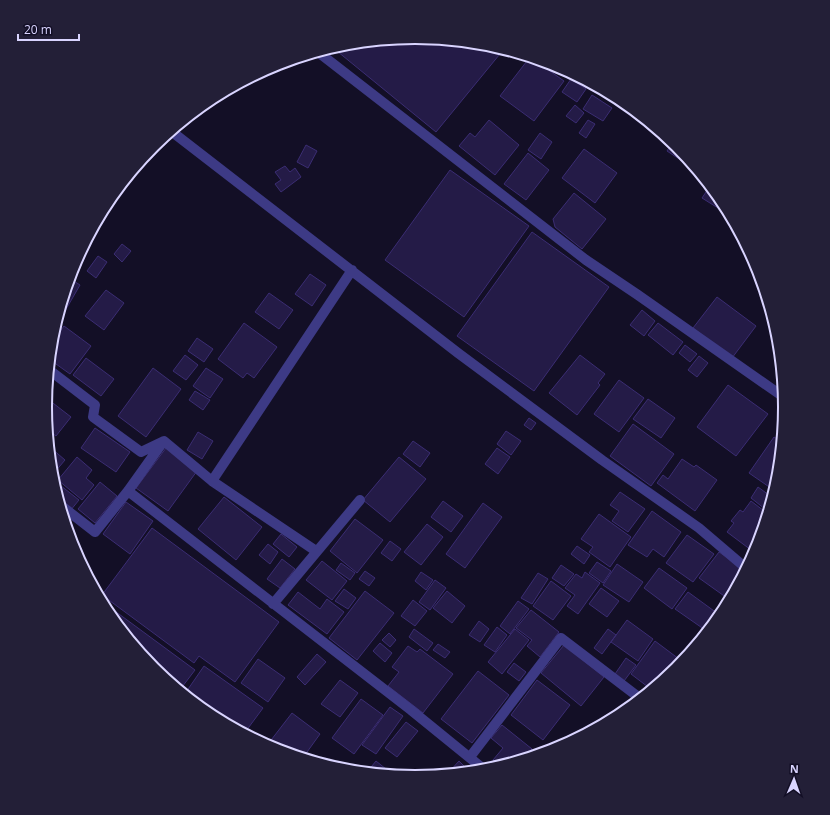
<svg xmlns="http://www.w3.org/2000/svg" width="830" height="815" viewBox="0 0 830 815" font-family="'Open Sans',sans-serif">
<style>
.building{fill:#241b47;stroke:#3b2d73}
.lines{fill:none;stroke-linecap:round;stroke-linejoin:round}
.minor{stroke:#3d3a85;stroke-width:10}
.rim{fill:none;stroke:#d9d4ff;stroke-width:2}
</style>
<rect width="100%" height="100%" fill="#130f26"/>
<path class="building" d="M 415,37 L 488,44 L 504,49 L 436,132 L 332,47 L 343,44 Z
M 530,57 L 564,81 L 534,121 L 500,96 Z
M 571,79 L 586,89 L 577,102 L 562,92 Z
M 592,95 L 612,108 L 603,121 L 583,109 Z
M 575,105 L 584,113 L 576,123 L 566,116 Z
M 489,120 L 519,145 L 495,175 L 459,146 L 470,133 L 475,137 Z
M 588,120 L 595,124 L 586,138 L 579,133 Z
M 540,133 L 552,142 L 541,159 L 528,150 Z
M 673,142 L 677,146 L 699,172 L 667,151 Z
M 306,145 L 317,151 L 308,168 L 297,162 Z
M 584,149 L 617,173 L 595,203 L 562,178 Z
M 528,153 L 549,170 L 526,200 L 504,184 Z
M 285,166 L 290,172 L 295,168 L 301,177 L 281,192 L 275,184 L 281,180 L 275,172 Z
M 450,170 L 529,226 L 464,317 L 385,260 Z
M 710,186 L 723,201 L 718,208 L 702,198 Z
M 574,193 L 606,219 L 582,249 L 555,227 L 553,219 Z
M 532,232 L 609,287 L 534,391 L 457,336 Z
M 122,244 L 131,251 L 122,262 L 114,254 Z
M 98,256 L 107,262 L 96,278 L 87,271 Z
M 310,274 L 326,285 L 312,306 L 295,294 Z
M 69,278 L 80,285 L 65,311 L 60,308 Z
M 106,290 L 124,303 L 104,330 L 85,316 Z
M 269,293 L 293,310 L 279,329 L 255,312 Z
M 717,297 L 756,326 L 732,358 L 693,328 Z
M 642,310 L 655,321 L 644,336 L 630,325 Z
M 244,323 L 277,347 L 254,378 L 247,373 L 243,378 L 218,359 Z
M 658,323 L 683,342 L 673,355 L 648,335 Z
M 64,326 L 91,346 L 70,374 L 49,359 L 51,343 Z
M 197,338 L 213,349 L 204,362 L 188,351 Z
M 685,345 L 697,354 L 690,362 L 679,353 Z
M 185,355 L 198,365 L 186,380 L 173,371 Z
M 580,355 L 605,374 L 598,383 L 600,385 L 577,415 L 549,393 Z
M 699,356 L 708,363 L 697,377 L 688,370 Z
M 86,358 L 114,379 L 101,396 L 73,375 Z
M 153,368 L 181,389 L 146,437 L 118,416 Z
M 206,368 L 223,379 L 210,398 L 193,386 Z
M 619,380 L 644,398 L 619,432 L 594,414 Z
M 728,385 L 768,414 L 736,456 L 697,427 Z
M 195,391 L 210,400 L 203,410 L 189,400 Z
M 648,399 L 675,418 L 661,438 L 633,419 Z
M 49,400 L 71,417 L 56,436 L 47,429 L 45,407 Z
M 529,418 L 536,423 L 531,430 L 524,425 Z
M 633,424 L 674,454 L 651,486 L 610,456 Z
M 95,428 L 130,452 L 116,472 L 81,448 Z
M 506,431 L 521,441 L 511,455 L 497,444 Z
M 198,432 L 213,441 L 202,459 L 187,450 Z
M 774,437 L 782,442 L 778,480 L 775,491 L 749,473 Z
M 413,441 L 430,453 L 420,467 L 403,454 Z
M 51,448 L 65,460 L 54,473 L 51,471 L 49,451 Z
M 166,448 L 197,471 L 168,511 L 136,488 Z
M 497,448 L 510,457 L 498,474 L 485,464 Z
M 77,457 L 92,470 L 86,478 L 94,485 L 82,500 L 58,480 Z
M 399,457 L 426,479 L 390,522 L 363,500 Z
M 682,459 L 694,467 L 696,465 L 717,480 L 695,511 L 657,483 L 663,475 L 668,479 Z
M 51,478 L 79,500 L 70,511 L 58,501 Z
M 100,482 L 117,496 L 95,523 L 78,509 Z
M 758,487 L 773,498 L 765,509 L 751,498 Z
M 620,492 L 645,509 L 628,532 L 612,521 L 619,511 L 610,505 Z
M 224,497 L 262,527 L 236,560 L 198,529 Z
M 443,501 L 463,516 L 451,532 L 431,517 Z
M 751,501 L 768,514 L 755,553 L 727,532 L 734,523 L 731,521 L 740,510 L 743,512 Z
M 126,502 L 153,521 L 130,554 L 103,534 Z
M 483,503 L 502,517 L 465,568 L 446,554 Z
M 652,511 L 681,532 L 664,557 L 653,549 L 647,557 L 628,545 Z
M 599,514 L 631,537 L 610,567 L 589,552 L 593,547 L 581,539 Z
M 63,519 L 73,525 L 68,532 Z
M 355,519 L 383,540 L 357,573 L 330,551 Z
M 427,524 L 443,537 L 421,565 L 404,552 Z
M 152,528 L 279,622 L 235,682 L 199,656 L 194,663 L 102,595 Z
M 281,534 L 297,547 L 289,557 L 273,544 Z
M 687,535 L 714,554 L 693,582 L 666,563 Z
M 390,541 L 401,549 L 392,561 L 381,553 Z
M 268,544 L 278,552 L 270,564 L 259,555 Z
M 577,546 L 590,555 L 584,564 L 571,554 Z
M 719,552 L 746,571 L 727,598 L 699,578 Z
M 282,559 L 295,569 L 280,588 L 267,579 Z
M 322,561 L 347,581 L 332,600 L 306,580 Z
M 597,562 L 611,571 L 603,583 L 589,573 Z
M 341,563 L 355,573 L 350,580 L 336,570 Z
M 617,564 L 643,582 L 629,602 L 603,585 Z
M 561,565 L 574,574 L 564,586 L 552,578 Z
M 659,568 L 687,588 L 672,609 L 644,588 Z
M 365,571 L 375,578 L 369,586 L 359,579 Z
M 421,572 L 433,580 L 426,590 L 415,581 Z
M 585,572 L 600,583 L 578,614 L 567,606 L 575,595 L 565,588 L 576,574 L 582,578 Z
M 538,573 L 548,579 L 532,604 L 521,598 Z
M 435,580 L 446,588 L 430,610 L 419,602 Z
M 551,581 L 571,596 L 553,620 L 533,606 Z
M 601,588 L 619,601 L 607,617 L 589,604 Z
M 344,589 L 356,598 L 348,609 L 335,601 Z
M 365,591 L 394,613 L 357,660 L 329,638 Z
M 447,591 L 465,606 L 452,623 L 433,608 Z
M 298,592 L 320,609 L 327,599 L 344,612 L 327,634 L 288,605 Z
M 688,592 L 721,616 L 708,632 L 675,609 Z
M 413,600 L 427,611 L 415,626 L 401,616 Z
M 518,601 L 529,609 L 510,634 L 500,626 Z
M 104,603 L 195,670 L 179,691 L 153,669 L 107,613 L 103,605 Z
M 531,610 L 559,632 L 540,657 L 527,646 L 532,640 L 516,628 Z
M 627,620 L 653,639 L 638,661 L 611,642 Z
M 479,621 L 489,629 L 480,642 L 469,635 Z
M 497,627 L 507,635 L 495,652 L 484,645 Z
M 414,629 L 433,643 L 427,651 L 409,637 Z
M 515,629 L 529,640 L 502,674 L 488,662 Z
M 608,629 L 616,635 L 602,654 L 594,648 Z
M 389,633 L 396,640 L 390,647 L 382,640 Z
M 655,641 L 683,662 L 677,670 L 652,690 L 631,674 Z
M 380,643 L 392,653 L 385,662 L 373,651 Z
M 438,644 L 450,652 L 445,658 L 433,650 Z
M 564,645 L 604,677 L 581,706 L 541,673 Z
M 408,646 L 417,652 L 420,649 L 453,674 L 423,713 L 388,686 L 399,672 L 392,667 Z
M 317,654 L 326,662 L 305,685 L 297,677 Z
M 626,658 L 636,665 L 624,681 L 615,674 Z
M 258,659 L 285,678 L 268,702 L 241,683 Z
M 514,663 L 526,672 L 519,681 L 507,672 Z
M 204,666 L 263,708 L 246,731 L 266,746 L 209,715 L 184,695 Z
M 478,671 L 509,695 L 472,743 L 441,719 Z
M 340,680 L 358,693 L 340,717 L 321,704 Z
M 537,680 L 570,705 L 543,740 L 511,715 Z
M 361,699 L 383,715 L 354,754 L 332,738 Z
M 390,707 L 403,716 L 376,754 L 362,745 Z
M 292,713 L 320,734 L 302,759 L 277,751 L 268,744 Z
M 406,722 L 418,731 L 397,757 L 385,748 Z
M 502,725 L 532,749 L 523,760 L 502,767 L 493,760 L 503,748 L 491,738 Z
M 376,761 L 386,769 L 381,775 L 367,772 Z
M 459,761 L 469,771 L 467,773 L 452,774 L 449,772 Z"/>
<g class="lines">
<path class="minor" d="M 318,52 L 586,260 L 638,295 L 785,398
M 171,131 L 458,353 L 602,460 L 699,528 L 747,569
M 48,369 L 95,405 L 93,417 L 141,452 L 164,441 L 212,481 L 316,551
M 212,481 L 352,270
M 128,491 L 411,710 L 486,771
M 59,504 L 95,532 L 128,491 L 163,442
M 273,604 L 360,500
M 470,757 L 561,638 L 641,699"/>
</g>
<path d="M0 0H830V815H0ZM52 407a363 363 0 1 1 726 0a363 363 0 1 1-726 0Z" fill="#231f37" fill-rule="evenodd"/>
<path class="rim" d="M52 407a363 363 0 1 1 726 0a363 363 0 1 1-726 0Z"/>
<g transform="translate(794 779) rotate(2)" stroke="#130f26" stroke-width="3" paint-order="stroke">
<path d="M0-3L7 15L0 10L-7 15Z" fill="#d9d4ff"/>
<text y="-6" font-size="11" font-weight="bold" text-anchor="middle" fill="#d9d4ff">N</text>
</g>
<path d="M18 34v6h61v-6" fill="none" stroke="#d9d4ff" stroke-width="2"/>
<text x="24" y="34" font-size="12" fill="#d9d4ff" stroke="#130f26" stroke-width="3" paint-order="stroke">20 m</text>
</svg>
